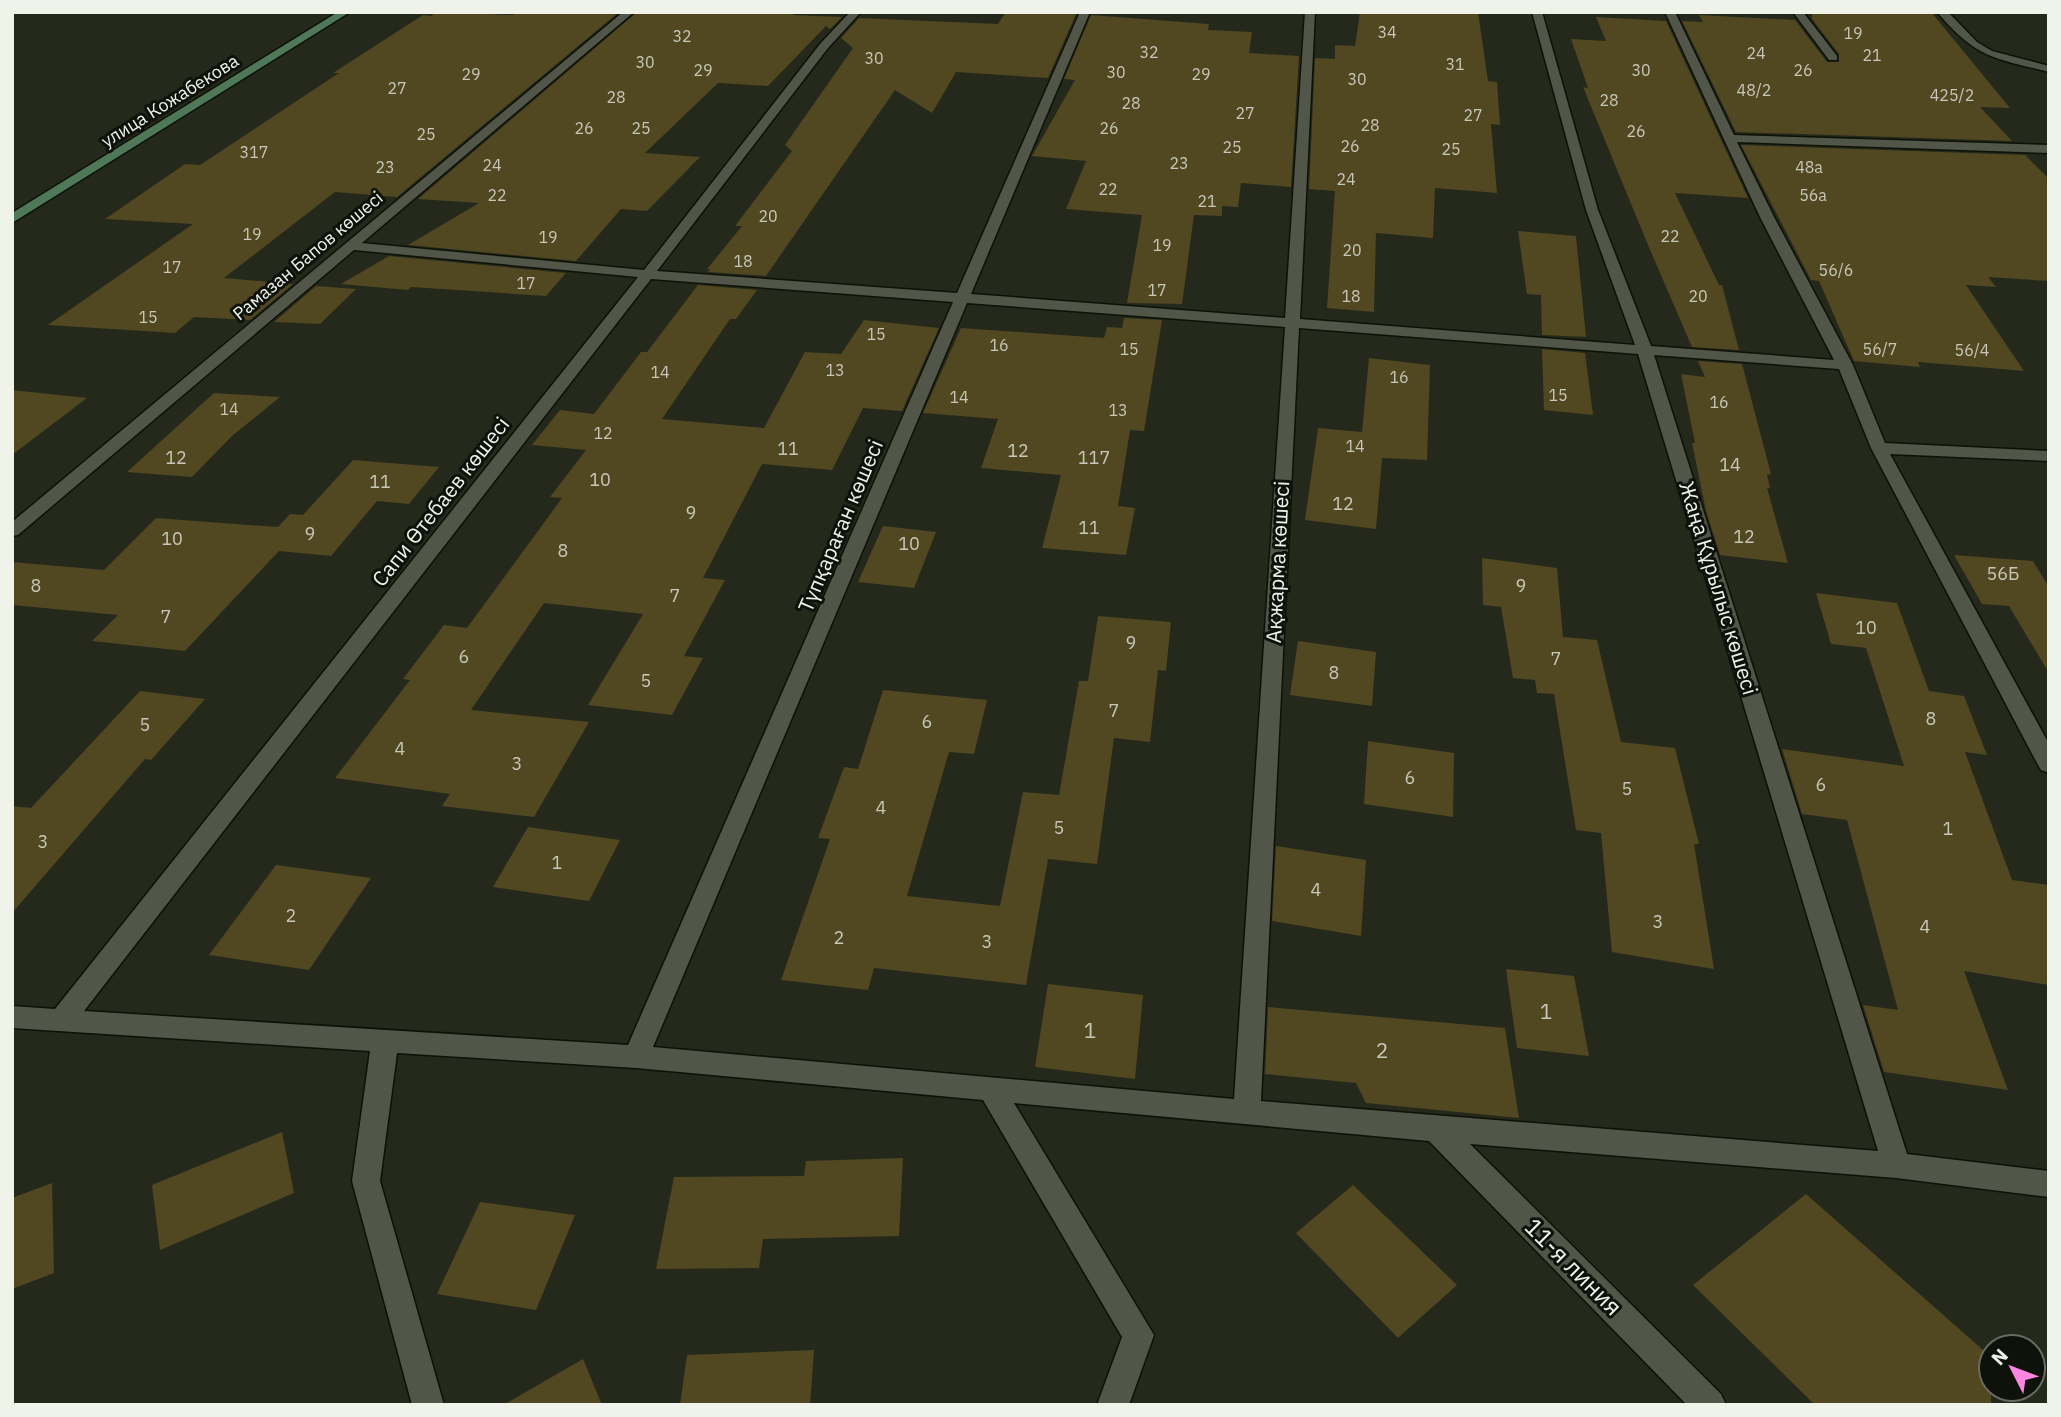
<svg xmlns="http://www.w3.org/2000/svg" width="2061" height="1417" viewBox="0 0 2061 1417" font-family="'IBM Plex Sans',sans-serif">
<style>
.building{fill:#514721}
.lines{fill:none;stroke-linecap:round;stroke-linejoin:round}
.street-casing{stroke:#0d1107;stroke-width:3}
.secondary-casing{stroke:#0d1107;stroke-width:3}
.street{fill:#515648;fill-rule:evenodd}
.secondary{fill:#4f7858;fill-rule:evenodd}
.labels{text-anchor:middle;stroke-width:6;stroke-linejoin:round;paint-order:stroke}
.far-number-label{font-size:16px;fill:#c8c8b8}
.far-street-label{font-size:18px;fill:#eff3ea;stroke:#0f110b}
.number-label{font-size:18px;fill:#c8c8b8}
.street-label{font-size:21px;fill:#eff3ea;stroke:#0f110b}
.near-number-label{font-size:21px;fill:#c8c8b8}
.near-street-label{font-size:24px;fill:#eff3ea;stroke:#0f110b}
</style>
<rect width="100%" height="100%" fill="#24291c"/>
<path class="building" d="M 436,12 L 513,15 L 517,12 L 619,12 L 397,197 L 335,192 L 224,278 L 293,284 L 250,320 L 194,317 L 175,333 L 48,325 L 193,224 L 105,219 L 185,164 L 200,165 L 339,73 L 333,73 L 423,15 L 431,16 Z
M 637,12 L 796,12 L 793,15 L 842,17 L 830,29 L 826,26 L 768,86 L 718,83 L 645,153 L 700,157 L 647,211 L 621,209 L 576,261 L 408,245 L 479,203 L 418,199 Z
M 1006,12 L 1076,14 L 1048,78 L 956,72 L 932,113 L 895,90 L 766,276 L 708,272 L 710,269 L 707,269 L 742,226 L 735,226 L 792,151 L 785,145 L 853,48 L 841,38 L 859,18 L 998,24 Z
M 1360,12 L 1478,12 L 1488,81 L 1497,82 L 1500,125 L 1491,124 L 1497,193 L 1435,188 L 1433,238 L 1376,233 L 1374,312 L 1327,308 L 1335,191 L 1309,189 L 1315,58 L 1335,59 L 1335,45 L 1355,46 Z
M 1812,12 L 1931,12 L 2010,108 L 1980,107 L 2012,141 L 1736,132 L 1682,21 L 1703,22 L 1699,15 L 1795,20 L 1827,62 L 1839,62 L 1839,54 L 1812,19 Z
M 1091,15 L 1209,24 L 1208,30 L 1252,32 L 1249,53 L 1299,56 L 1291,187 L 1241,183 L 1238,207 L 1222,206 L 1222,216 L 1194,215 L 1182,304 L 1127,303 L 1142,215 L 1066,209 L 1086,161 L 1032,156 L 1075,80 L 1064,79 Z
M 1596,17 L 1666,21 L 1748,198 L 1675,193 L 1719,285 L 1722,285 L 1739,350 L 1692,347 L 1648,245 L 1583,87 L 1588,88 L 1571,39 L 1606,41 Z
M 1741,145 L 2025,155 L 2049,179 L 2049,281 L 1988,277 L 1996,287 L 1966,285 L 2024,371 L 1918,362 L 1920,367 L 1854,361 L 1819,281 L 1811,280 Z
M 1518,231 L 1576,236 L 1586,337 L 1542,335 L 1541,295 L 1527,294 Z
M 389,256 L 566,273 L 546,296 L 411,287 L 408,290 L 341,284 Z
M 698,285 L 757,290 L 736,319 L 730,319 L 662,419 L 764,428 L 805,352 L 841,354 L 864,320 L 939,328 L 902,411 L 863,408 L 832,470 L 762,464 L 703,578 L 725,580 L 684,656 L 703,658 L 672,715 L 588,705 L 643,614 L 544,603 L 471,710 L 589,722 L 534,817 L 442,806 L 450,794 L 335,778 L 410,680 L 403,679 L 444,625 L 467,628 L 562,498 L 550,497 L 586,450 L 532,445 L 560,410 L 594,414 L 641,352 L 647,352 Z
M 316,286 L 356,289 L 320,324 L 274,322 Z
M 1124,318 L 1162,320 L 1144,431 L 1130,430 L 1118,506 L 1135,508 L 1126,555 L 1042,548 L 1061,475 L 981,468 L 998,419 L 923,413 L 961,328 L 1104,338 L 1107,327 L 1122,328 Z
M 1542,349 L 1585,353 L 1593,415 L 1544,410 Z
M 1369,358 L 1430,365 L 1427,460 L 1382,458 L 1376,529 L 1305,520 L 1318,428 L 1362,432 Z
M 1698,361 L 1742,364 L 1771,474 L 1767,475 L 1770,488 L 1767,488 L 1788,563 L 1720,555 L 1706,511 L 1692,443 L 1695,443 L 1681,374 L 1705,377 Z
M 12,390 L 87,398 L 12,455 Z
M 214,393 L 280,397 L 232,436 L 192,477 L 127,472 Z
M 353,460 L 439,467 L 409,504 L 377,501 L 331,556 L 279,551 L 185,651 L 92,641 L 118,615 L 12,605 L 12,562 L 104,570 L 156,518 L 278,527 L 290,514 L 303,515 Z
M 883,526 L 936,532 L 914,588 L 858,582 Z
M 1954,555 L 2033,561 L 2049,587 L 2049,673 L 2009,606 L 1982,604 Z
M 1482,558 L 1557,568 L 1563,637 L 1597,640 L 1621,742 L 1675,748 L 1699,844 L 1694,844 L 1714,969 L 1612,952 L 1601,833 L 1576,830 L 1554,694 L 1537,693 L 1535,680 L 1513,678 L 1501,607 L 1483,605 Z
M 1816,593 L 1897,603 L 1929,691 L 1964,696 L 1987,755 L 1965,752 L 2012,880 L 2049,885 L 2049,985 L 1964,971 L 2008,1090 L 1884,1072 L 1863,1005 L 1898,1010 L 1847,820 L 1802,814 L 1782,749 L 1904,766 L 1866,648 L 1831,644 Z
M 1098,616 L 1171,622 L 1166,671 L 1158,670 L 1150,742 L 1114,738 L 1097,864 L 1048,859 L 1026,985 L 874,968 L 868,990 L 781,980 L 830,839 L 818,838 L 844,767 L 858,769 L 883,690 L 987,700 L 974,754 L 949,752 L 907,896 L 1000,906 L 1023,792 L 1059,795 L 1079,681 L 1088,681 Z
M 1298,641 L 1376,652 L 1372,706 L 1290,695 Z
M 140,691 L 205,699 L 151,760 L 145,759 L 12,913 L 12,806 L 31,808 Z
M 1368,741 L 1454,753 L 1453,817 L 1364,804 Z
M 528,827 L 620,840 L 589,901 L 493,887 Z
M 1276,846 L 1366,860 L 1361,936 L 1272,921 Z
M 276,865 L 371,878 L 309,970 L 209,955 Z
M 1506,969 L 1574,976 L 1589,1056 L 1517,1048 Z
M 1048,984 L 1143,995 L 1135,1079 L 1035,1067 Z
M 1268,1007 L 1505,1028 L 1519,1118 L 1366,1103 L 1356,1083 L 1265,1074 Z
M 282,1132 L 294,1193 L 160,1250 L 152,1185 Z
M 903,1158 L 899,1236 L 763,1239 L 759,1268 L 656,1269 L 674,1177 L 804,1176 L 806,1161 Z
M 52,1183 L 54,1273 L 12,1289 L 12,1198 Z
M 1353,1185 L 1457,1285 L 1398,1338 L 1296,1233 Z
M 1806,1194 L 1991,1357 L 1991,1405 L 1815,1405 L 1693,1285 Z
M 480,1202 L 575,1215 L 536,1310 L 437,1294 Z
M 814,1350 L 810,1405 L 680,1405 L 687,1355 Z
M 583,1359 L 602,1405 L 503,1405 Z"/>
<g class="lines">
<defs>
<path id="street" d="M 623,12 L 634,12 L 362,243 L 644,270 L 820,44 L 850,12 L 861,12 L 828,48 L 657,271 L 957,293 L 1080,12 L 1090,12 L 971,294 L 1285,318 L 1305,12 L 1315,12 L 1300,319 L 1635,345 L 1586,210 L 1532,12 L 1542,12 L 1598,210 L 1651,346 L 1834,360 L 1760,217 L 1665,12 L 1675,12 L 1734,135 L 2049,145 L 2049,153 L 1737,142 L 1774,217 L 1853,365 L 1885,443 L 2049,451 L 2049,461 L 1890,454 L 2049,744 L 2049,773 L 2041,770 L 2038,765 L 1871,448 L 1839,369 L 1654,355 L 1907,1154 L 2049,1171 L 2049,1197 L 1896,1178 L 1470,1144 L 1721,1394 L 1726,1405 L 1687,1405 L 1429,1141 L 1014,1103 L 1154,1335 L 1129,1405 L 1097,1405 L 1122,1337 L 983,1100 L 636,1068 L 397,1053 L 380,1181 L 444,1405 L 412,1405 L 352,1181 L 370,1051 L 12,1028 L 12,1006 L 55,1009 L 638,277 L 354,250 L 18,535 L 12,536 L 12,522 ZM 651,279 L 953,302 L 628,1045 L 84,1011 ZM 967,303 L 1285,327 L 1234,1099 L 653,1047 ZM 1299,328 L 1638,354 L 1878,1151 L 1261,1101 Z
M 1793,12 L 1803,12 L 1837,56 L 1837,60 L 1829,60 Z
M 1937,12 L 1948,12 L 1977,42 L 1992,51 L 2049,66 L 2049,72 C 1993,58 1976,58 1937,12 Z"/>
<path id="secondary" d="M 338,12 L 350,12 L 12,223 L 12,213 Z"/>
</defs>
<use href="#street" class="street-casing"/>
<use href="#secondary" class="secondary-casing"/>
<use href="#street" class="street"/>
<use href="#secondary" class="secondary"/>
</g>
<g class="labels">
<g class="far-number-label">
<text x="1387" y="38">34</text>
<text x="1853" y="39">19</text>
<text x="682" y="42">32</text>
<text x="1149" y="58">32</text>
<text x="1756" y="59">24</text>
<text x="1872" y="61">21</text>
<text x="874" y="64">30</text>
<text x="645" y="68">30</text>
<text x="1455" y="70">31</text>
<text x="703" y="76">29</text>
<text x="1641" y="76">30</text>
<text x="1803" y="76">26</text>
<text x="1116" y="78">30</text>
<text x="471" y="80">29</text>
<text x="1201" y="80">29</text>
<text x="1357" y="85">30</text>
<text x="397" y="94">27</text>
<text x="1754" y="96">48/2</text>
<text x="1952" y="101">425/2</text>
<text x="616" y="103">28</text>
<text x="1609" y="106">28</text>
<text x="1131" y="109">28</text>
<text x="1245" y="119">27</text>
<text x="1473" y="121">27</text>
<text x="1370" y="131">28</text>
<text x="584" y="134">26</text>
<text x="641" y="134">25</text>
<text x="1109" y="134">26</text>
<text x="1636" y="137">26</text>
<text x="426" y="140">25</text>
<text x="1350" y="152">26</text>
<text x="1232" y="153">25</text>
<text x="1451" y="155">25</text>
<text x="254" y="158">317</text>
<text x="1179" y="169">23</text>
<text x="492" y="171">24</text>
<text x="385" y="173">23</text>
<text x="1809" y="173">48а</text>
<text x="1346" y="185">24</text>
<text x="1108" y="195">22</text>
<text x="497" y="201">22</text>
<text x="1813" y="201">56а</text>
<text x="1207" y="207">21</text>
<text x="768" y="222">20</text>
<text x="252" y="240">19</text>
<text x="1670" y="242">22</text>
<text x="548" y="243">19</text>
<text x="1162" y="251">19</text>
<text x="1352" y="256">20</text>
<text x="743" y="267">18</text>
<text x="172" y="273">17</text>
<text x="1836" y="276">56/6</text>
<text x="526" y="289">17</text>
<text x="1157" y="296">17</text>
<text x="1351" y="302">18</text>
<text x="1698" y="302">20</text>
<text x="148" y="323">15</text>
<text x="876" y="340">15</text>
<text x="999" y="351">16</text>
<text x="1129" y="355">15</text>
<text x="1880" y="355">56/7</text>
<text x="1972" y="356">56/4</text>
<text x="835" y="376">13</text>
<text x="660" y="378">14</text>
<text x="1399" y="383">16</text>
<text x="1558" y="401">15</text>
<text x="959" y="403">14</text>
<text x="1719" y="408">16</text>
<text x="229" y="415">14</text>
<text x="1118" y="416">13</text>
<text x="603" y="439">12</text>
<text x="1355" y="452">14</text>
</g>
<g class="far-street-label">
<text transform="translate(170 101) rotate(-32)" y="6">улица Кожабекова</text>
<text transform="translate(308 256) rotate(-40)" y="6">Рамазан Бапов көшесі</text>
</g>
<g class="number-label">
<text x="788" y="455">11</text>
<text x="1018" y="457">12</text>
<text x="176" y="464">12</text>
<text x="1094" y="464">117</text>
<text x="1730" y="471">14</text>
<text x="600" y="486">10</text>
<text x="380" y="488">11</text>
<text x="1343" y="510">12</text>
<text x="691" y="519">9</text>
<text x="1089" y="534">11</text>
<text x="310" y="540">9</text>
<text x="1744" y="543">12</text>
<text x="172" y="545">10</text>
<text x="909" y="550">10</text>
<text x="563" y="557">8</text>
<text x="2003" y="580">56Б</text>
<text x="36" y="592">8</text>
<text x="1521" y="592">9</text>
<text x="675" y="602">7</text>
<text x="166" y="623">7</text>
<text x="1866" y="634">10</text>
<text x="1131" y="649">9</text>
<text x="464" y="663">6</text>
<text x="1556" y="665">7</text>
<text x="1334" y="679">8</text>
<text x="646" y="687">5</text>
<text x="1114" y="717">7</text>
<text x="1931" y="725">8</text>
<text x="927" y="728">6</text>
<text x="145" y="731">5</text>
<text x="400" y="755">4</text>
<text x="517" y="770">3</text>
<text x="1410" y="784">6</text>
<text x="1821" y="791">6</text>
<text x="1627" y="795">5</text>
<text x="881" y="814">4</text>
<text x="1059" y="834">5</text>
<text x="1948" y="835">1</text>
<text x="43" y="848">3</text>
<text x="557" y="869">1</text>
<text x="1316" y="896">4</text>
<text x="291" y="922">2</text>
<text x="1658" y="928">3</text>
<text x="1925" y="933">4</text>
<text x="839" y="944">2</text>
<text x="987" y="948">3</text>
</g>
<g class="street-label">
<text transform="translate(441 502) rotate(-52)" y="7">Сапи Өтебаев көшесі</text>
<text transform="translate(841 526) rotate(-67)" y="7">Түпқараған көшесі</text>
<text transform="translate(1278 562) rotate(-87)" y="7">Ақжарма көшесі</text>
<text transform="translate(1718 588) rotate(73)" y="7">Жаңа Құрылыс көшесі</text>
</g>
<g class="near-number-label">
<text x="1546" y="1019">1</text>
<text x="1090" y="1038">1</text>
<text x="1382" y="1058">2</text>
</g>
<g class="near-street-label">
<text transform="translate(1573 1267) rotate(45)" y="8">11-я линия</text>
</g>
</g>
<rect width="2061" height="1417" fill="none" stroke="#eff3ea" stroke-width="28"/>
<g transform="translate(2012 1368) rotate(312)"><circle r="33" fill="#0f110b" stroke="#696b64" stroke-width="2"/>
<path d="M0-5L12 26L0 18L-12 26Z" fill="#fd86e3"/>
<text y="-10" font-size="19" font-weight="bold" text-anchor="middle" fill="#eff3ea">N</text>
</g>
</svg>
